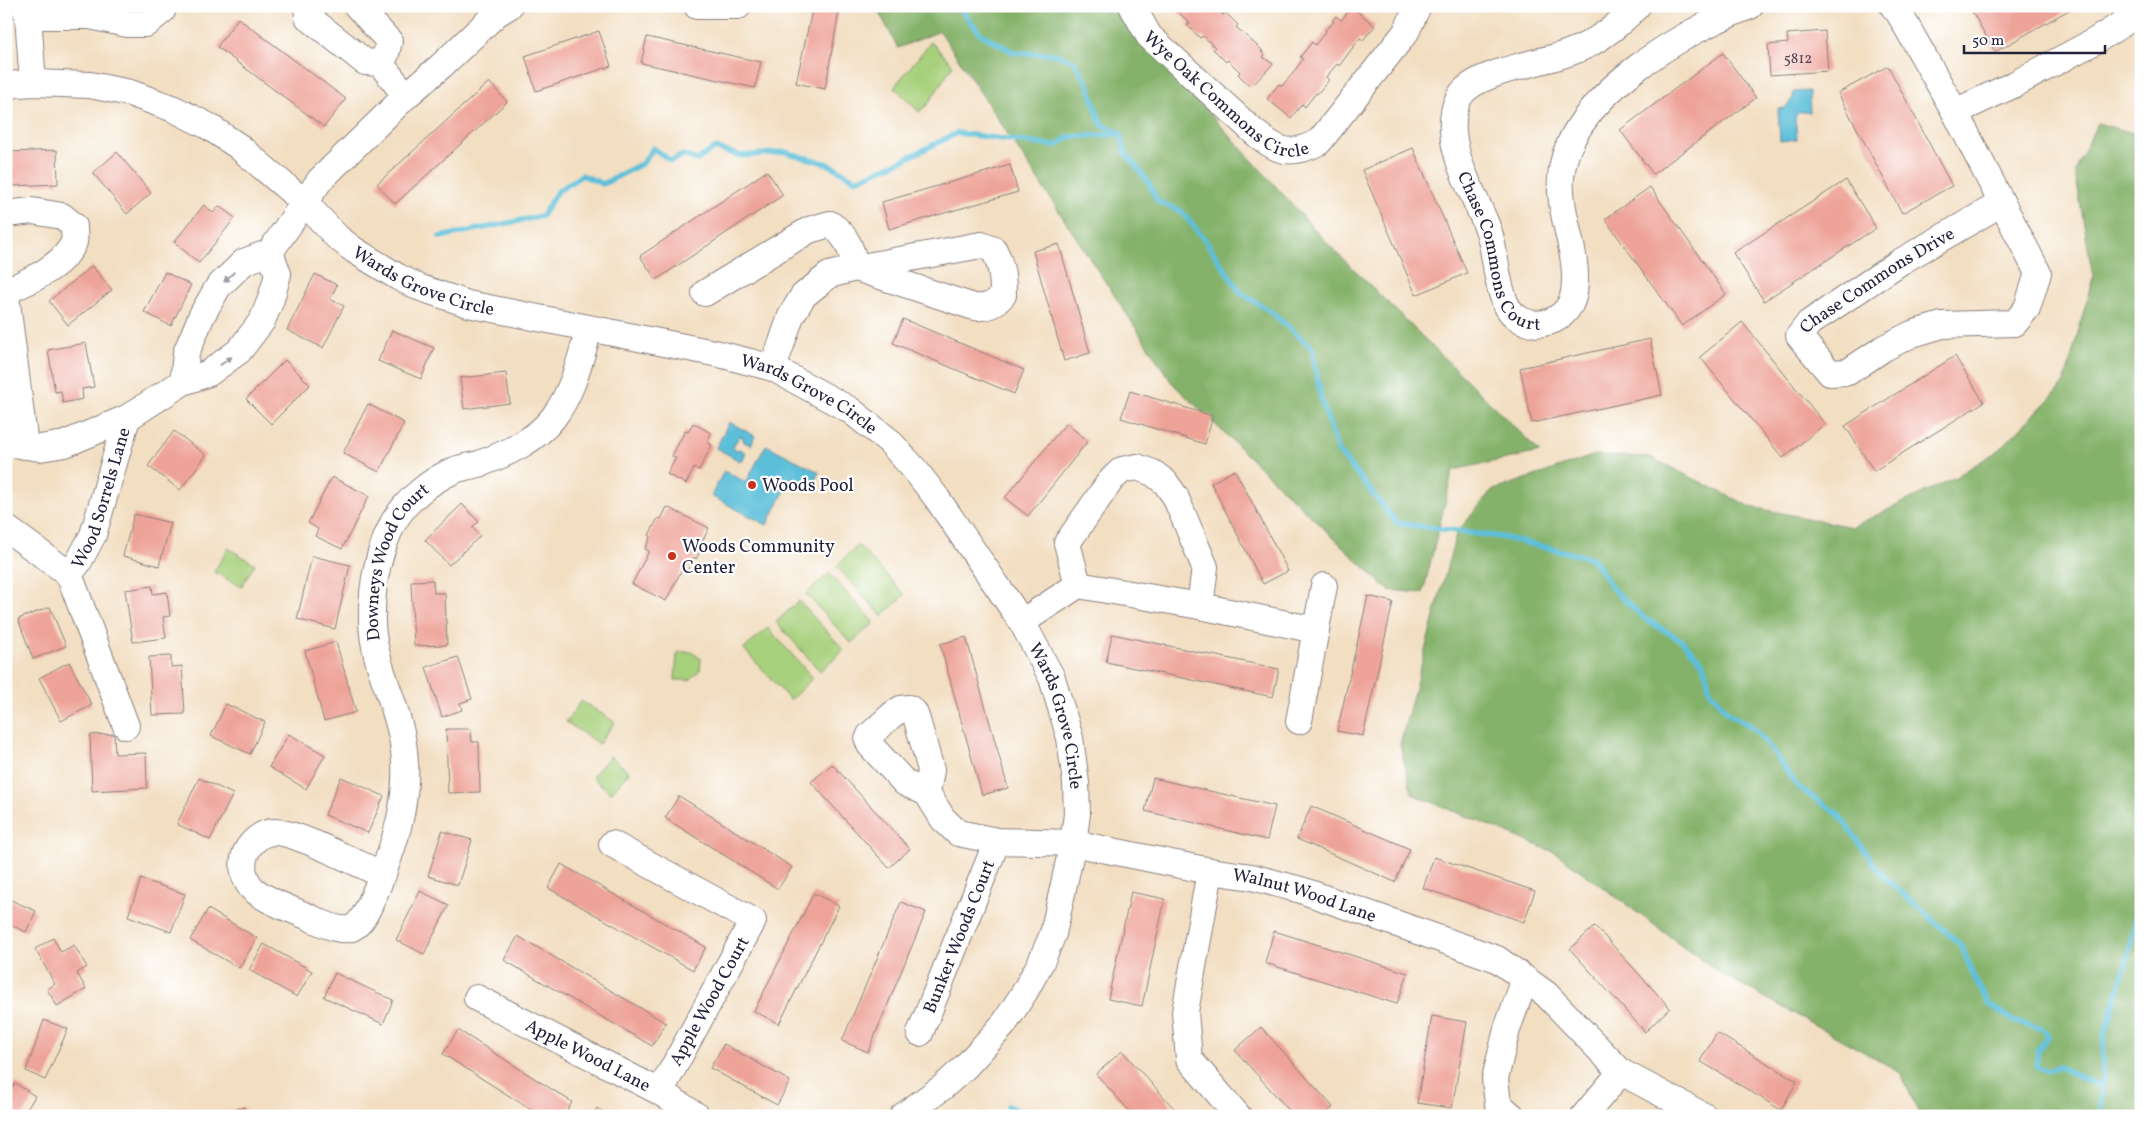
<svg xmlns="http://www.w3.org/2000/svg" width="2147" height="1122" viewBox="0 0 2147 1122" font-family="Vollkorn,serif">
<style>
.green{fill:#a7d07b;stroke:#64795b}
.forest{fill:#85b26b;stroke:#546a53}
.water{fill:#5bbfd9;stroke:#3e708a}
.lines{fill:none;stroke-linecap:round;stroke-linejoin:round}
.stream{stroke:#5bbfd9;stroke-width:5.5}
.building{fill:#eea398}
.minor-casing{stroke:#8a807e;stroke-width:28}
.minor{stroke:#fff;stroke-width:26}
.oneway{fill:#9c9ca7}
.poi-dot{fill:#c8321e;stroke:#fff;stroke-width:2}
.labels{text-anchor:middle;stroke-width:4.5;stroke-linejoin:round;paint-order:stroke}
.number-label{font-size:15px;fill:#554252}
.street-label{font-size:18px;fill:#22223b;stroke:#fff}
.poi-label{font-size:18px;fill:#22223b;stroke:#fff;text-anchor:start}
</style>
<rect width="100%" height="100%" fill="#fff"/>
<filter id="ink" filterUnits="userSpaceOnUse"><feTurbulence type="fractalNoise" baseFrequency=".02" numOctaves="2"/><feDisplacementMap in="SourceGraphic" scale="10" xChannelSelector="R" yChannelSelector="G"/><feConvolveMatrix kernelMatrix="1 2 1 2 8 2 1 2 1" color-interpolation-filters="sRGB"/></filter>
<filter id="wash" filterUnits="userSpaceOnUse"><feTurbulence type="fractalNoise" baseFrequency=".0096" numOctaves="4" result="noise"/><feDisplacementMap in="SourceGraphic" scale="20" xChannelSelector="R" yChannelSelector="G"/><feGaussianBlur stdDeviation="1.12" result="paint"/><feColorMatrix in="noise" values="0 0 0 0 0 0 0 0 0 0 0 0 0 0 0 0 0 1.4 0 .05"/><feComposite in="paint" operator="in"/></filter>
<g filter="url(#wash)">
<rect width="100%" height="100%" fill="#f2dec1"/>
<path class="green" d="M 931,42 L 953,65 L 928,104 L 919,112 L 894,87 Z
M 858,545 L 905,595 L 882,616 L 836,566 Z
M 228,548 L 255,564 L 241,587 L 214,572 Z
M 829,573 L 874,623 L 851,643 L 806,594 Z
M 799,601 L 844,650 L 820,671 L 776,622 Z
M 768,628 L 813,678 L 790,700 L 744,649 Z
M 679,652 L 692,652 L 701,659 L 700,670 L 690,680 L 675,680 L 677,655 Z
M 581,701 L 615,722 L 599,744 L 566,722 Z
M 610,756 L 629,772 L 611,793 L 592,777 Z"/>
<path class="forest" d="M 876,6 L 1112,6 L 1329,245 L 1540,452 L 1453,470 L 1423,593 L 1388,590 L 1172,383 L 940,31 L 898,48 Z
M 2097,123 L 2141,135 L 2141,1116 L 1920,1116 L 1900,1072 L 1717,971 L 1556,853 L 1412,794 L 1400,744 L 1456,534 L 1491,491 L 1595,455 L 1650,457 L 1751,507 L 1852,527 L 1954,478 L 1999,450 L 2064,384 L 2093,277 L 2075,172 Z"/>
<path class="water" d="M 1809,91 L 1810,112 L 1799,112 L 1795,117 L 1797,139 L 1780,141 L 1778,109 L 1785,108 L 1793,98 L 1793,92 Z
M 729,422 L 755,436 L 751,445 L 744,442 L 742,436 L 740,436 L 733,446 L 735,450 L 740,449 L 746,453 L 742,462 L 716,448 Z
M 766,445 L 819,472 L 811,487 L 792,477 L 767,525 L 711,496 L 724,471 L 746,482 Z"/>
<g class="lines">
<path class="stream" d="M 960,6 L 961,10 L 981,34 L 1015,53 L 1054,54 L 1074,61 L 1088,84 L 1101,124 L 1121,134 L 1125,152 L 1149,183 L 1157,201 L 1181,211 L 1205,240 L 1241,293 L 1270,311 L 1312,348 L 1321,399 L 1338,451 L 1397,523 L 1501,537 L 1592,558 L 1613,589 L 1645,619 L 1681,640 L 1704,664 L 1710,691 L 1729,714 L 1751,726 L 1772,750 L 1798,787 L 1838,814 L 1883,876 L 1962,946 L 1973,976 L 1989,1004 L 2015,1022 L 2042,1028 L 2048,1036 L 2038,1050 L 2036,1067 L 2047,1071 L 2059,1067 L 2102,1087
M 440,237 L 542,216 L 557,192 L 582,175 L 603,184 L 643,163 L 653,148 L 671,161 L 683,155 L 697,160 L 715,148 L 741,156 L 785,152 L 828,164 L 856,180 L 901,161 L 957,133 L 1056,146 L 1068,137 L 1119,134
M 1008,1106 L 1030,1116
M 2101,1116 L 2104,1037 L 2129,954 L 2141,890"/>
</g>
<g id="blocks">
<path class="building" d="M 813,6 L 840,6 L 825,89 L 796,83 Z
M 1181,6 L 1212,6 L 1211,8 L 1216,13 L 1218,11 L 1223,15 L 1225,12 L 1238,25 L 1236,27 L 1263,51 L 1261,52 L 1265,55 L 1263,57 L 1273,64 L 1251,87 L 1238,74 L 1240,72 L 1228,60 L 1226,62 L 1213,49 L 1215,47 L 1203,36 L 1200,38 L 1187,25 L 1190,23 L 1177,11 Z
M 1969,6 L 2076,6 L 1995,52 Z
M 1352,7 L 1375,26 L 1363,40 L 1360,38 L 1339,66 L 1337,64 L 1326,77 L 1329,80 L 1317,94 L 1316,93 L 1305,107 L 1302,104 L 1291,118 L 1267,99 L 1279,84 L 1282,86 L 1293,73 L 1303,59 L 1300,57 L 1312,42 L 1315,45 L 1326,31 L 1325,30 L 1334,22 L 1332,21 L 1336,16 L 1341,20 Z
M 238,18 L 346,99 L 324,127 L 217,47 Z
M 599,31 L 611,66 L 536,91 L 525,56 Z
M 1825,31 L 1828,71 L 1770,75 L 1768,45 L 1788,43 L 1787,34 Z
M 647,37 L 761,62 L 755,88 L 641,63 Z
M 1723,53 L 1756,98 L 1653,174 L 1620,130 Z
M 1888,66 L 1952,186 L 1902,213 L 1838,93 Z
M 489,82 L 507,102 L 395,204 L 377,184 Z
M 1413,148 L 1467,273 L 1416,295 L 1362,170 Z
M 57,150 L 58,184 L 12,186 L 11,152 Z
M 117,152 L 151,193 L 127,214 L 93,173 Z
M 1010,165 L 1018,192 L 889,229 L 882,202 Z
M 767,171 L 783,195 L 656,280 L 640,256 Z
M 1846,180 L 1876,228 L 1764,301 L 1733,253 Z
M 1650,187 L 1726,294 L 1682,326 L 1605,219 Z
M 204,205 L 213,213 L 219,206 L 235,218 L 199,263 L 174,242 Z
M 1059,244 L 1090,353 L 1064,361 L 1033,251 Z
M 92,266 L 112,290 L 68,325 L 49,301 Z
M 165,272 L 191,285 L 171,326 L 144,312 Z
M 315,274 L 337,285 L 330,299 L 344,306 L 323,348 L 287,330 Z
M 903,319 L 1024,370 L 1014,394 L 893,343 Z
M 1742,322 L 1825,424 L 1783,458 L 1700,357 Z
M 392,330 L 434,348 L 421,379 L 378,361 Z
M 1650,339 L 1662,395 L 1532,423 L 1520,368 Z
M 86,343 L 94,387 L 82,389 L 83,399 L 63,403 L 61,391 L 55,392 L 48,350 Z
M 1955,356 L 1984,402 L 1874,471 L 1845,426 Z
M 285,360 L 310,385 L 271,424 L 246,399 Z
M 506,373 L 510,403 L 464,409 L 460,378 Z
M 1130,391 L 1213,416 L 1205,444 L 1121,418 Z
M 368,404 L 404,423 L 379,472 L 343,453 Z
M 693,423 L 711,433 L 707,442 L 712,445 L 699,470 L 694,468 L 686,484 L 667,474 L 676,458 L 672,456 L 685,431 L 688,432 Z
M 1066,423 L 1088,441 L 1028,516 L 1005,498 Z
M 174,431 L 206,455 L 180,490 L 148,466 Z
M 1235,470 L 1288,571 L 1263,584 L 1211,483 Z
M 332,477 L 369,496 L 342,549 L 315,536 L 318,529 L 308,523 Z
M 462,504 L 479,522 L 472,527 L 480,536 L 449,565 L 425,540 Z
M 667,507 L 709,528 L 702,542 L 704,543 L 696,559 L 694,557 L 687,571 L 682,569 L 666,601 L 632,584 L 649,551 L 645,549 L 651,536 L 649,535 L 658,518 L 661,519 Z
M 134,514 L 171,523 L 159,566 L 123,556 Z
M 312,556 L 350,565 L 335,629 L 297,619 Z
M 433,580 L 434,593 L 445,593 L 447,645 L 414,646 L 411,581 Z
M 152,586 L 153,594 L 167,592 L 170,616 L 163,617 L 166,638 L 133,642 L 125,590 Z
M 1368,596 L 1393,602 L 1363,736 L 1337,731 Z
M 50,607 L 66,646 L 33,659 L 18,619 Z
M 1112,634 L 1279,669 L 1273,697 L 1106,662 Z
M 966,637 L 1008,788 L 982,795 L 940,644 Z
M 336,642 L 356,712 L 324,721 L 305,651 Z
M 171,656 L 171,667 L 182,666 L 185,714 L 152,715 L 149,657 Z
M 458,657 L 472,699 L 460,703 L 462,710 L 442,717 L 426,667 Z
M 69,662 L 92,705 L 61,721 L 39,678 Z
M 226,704 L 265,722 L 250,754 L 211,736 Z
M 446,729 L 471,729 L 472,742 L 479,742 L 480,792 L 448,793 Z
M 114,734 L 115,754 L 146,753 L 147,788 L 92,791 L 90,735 Z
M 289,734 L 325,755 L 306,789 L 269,767 Z
M 832,764 L 910,849 L 889,868 L 811,782 Z
M 341,777 L 384,796 L 368,833 L 325,815 Z
M 199,778 L 233,794 L 210,840 L 177,824 Z
M 1153,778 L 1275,806 L 1267,840 L 1145,811 Z
M 679,796 L 792,867 L 778,889 L 665,818 Z
M 1311,806 L 1410,849 L 1395,882 L 1297,839 Z
M 442,831 L 472,840 L 458,885 L 428,876 Z
M 1434,857 L 1535,891 L 1524,922 L 1423,888 Z
M 561,864 L 706,947 L 693,970 L 548,888 Z
M 141,879 L 185,894 L 171,932 L 128,916 Z
M 420,891 L 449,905 L 424,954 L 396,940 Z
M 1131,892 L 1165,899 L 1142,1006 L 1108,999 Z
M 814,893 L 839,906 L 779,1024 L 754,1011 Z
M 6,898 L 36,911 L 26,932 L 6,923 Z
M 901,902 L 926,912 L 868,1052 L 842,1041 Z
M 208,909 L 257,938 L 239,968 L 190,940 Z
M 1595,926 L 1670,1008 L 1645,1032 L 1570,949 Z
M 1274,931 L 1408,973 L 1397,1004 L 1265,963 Z
M 518,936 L 666,1023 L 652,1046 L 504,960 Z
M 53,938 L 61,952 L 74,945 L 87,967 L 77,973 L 86,989 L 57,1006 L 47,989 L 55,984 L 35,949 Z
M 264,944 L 312,971 L 297,997 L 249,970 Z
M 335,973 L 393,1000 L 383,1024 L 324,997 Z
M 1432,1016 L 1467,1022 L 1452,1108 L 1417,1103 Z
M 44,1020 L 68,1029 L 45,1080 L 26,1071 Z
M 1261,1027 L 1333,1107 L 1324,1116 L 1294,1116 L 1235,1050 Z
M 458,1030 L 572,1102 L 564,1116 L 541,1116 L 443,1054 Z
M 1717,1033 L 1797,1081 L 1781,1110 L 1700,1061 Z
M 724,1044 L 790,1081 L 777,1105 L 710,1068 Z
M 1122,1051 L 1181,1116 L 1134,1116 L 1096,1074 Z
M 15,1083 L 35,1096 L 23,1116 L 6,1116 L 6,1098 Z
M 244,1107 L 246,1116 L 213,1116 L 213,1115 Z
M 597,1108 L 609,1116 L 592,1116 Z"/>
</g>
</g>
<g filter="url(#ink)">
<use href="#blocks" fill-opacity="0" stroke="#8a807e" stroke-width="1"/>
<g class="lines">
<defs>
<g id="minor">
<path d="M 24,6 L 28,16 L 33,83"/>
<path d="M 307,6 L 308,17 L 365,62 L 380,63 L 406,96"/>
<path d="M 357,6 L 389,41 L 386,54 L 380,63"/>
<path d="M 697,6 L 738,6"/>
<path id="s1" d="M 1132,6 L 1149,36 L 1254,132 C 1279,152 1289,157 1319,142 L 1406,32 L 1418,6"/>
<path id="s2" d="M 1637,6 C 1619,25 1596,43 1571,52 C 1544,63 1475,71 1460,96 C 1454,105 1452,120 1453,131 C 1455,166 1477,199 1489,232 C 1496,255 1496,281 1505,302 C 1519,336 1569,328 1574,292 C 1580,253 1558,216 1561,177 C 1567,98 1684,30 1750,6"/>
<path id="s3" d="M 1893,6 L 1899,13 L 1955,112 L 2038,273 L 2027,308 L 2015,323 L 1942,325 L 1912,334 L 1884,348 L 1848,372 L 1830,373 L 1799,336 L 1809,323 L 1900,262 L 2002,203"/>
<path d="M 28,16 L 90,16 L 127,24 L 146,24 L 162,11 L 164,6"/>
<path id="s4" d="M 6,85 L 33,83 L 90,85 L 130,93 L 174,109 L 208,126 L 238,146 L 305,203 L 337,237 L 354,250 L 398,277 L 418,287 L 468,304 L 719,354 L 773,368 L 850,410 L 889,441 L 916,471 L 936,497 L 1022,622 L 1052,678 L 1070,738 L 1076,783 L 1077,814 L 1073,843 L 1053,934 L 1040,964 L 1024,993 L 1004,1024 L 965,1067 L 943,1087 L 903,1116"/>
<path d="M 1955,112 L 2015,84 L 2095,41 L 2141,12"/>
<path d="M 6,214 L 32,211 L 62,216 L 74,226 C 74,231 75,238 74,242 C 64,266 28,282 6,291"/>
<path d="M 981,245 L 994,250 C 1002,265 1003,278 1003,295 C 994,305 987,308 974,307 L 856,268 Z"/>
<path d="M 705,293 L 809,230 L 830,224 C 847,235 851,249 856,268 L 829,275 L 803,296 L 791,316 L 773,368"/>
<path d="M 6,295 L 25,446"/>
<path d="M 183,382 L 186,353 L 202,315 L 218,287 L 244,262 L 270,252 L 320,180 L 406,96 L 441,66 L 496,14 L 509,6"/>
<path d="M 6,443 L 40,448 L 65,444 L 127,418 L 183,382 L 209,373 L 239,351 L 262,321 L 271,299 L 278,274 L 270,252"/>
<path d="M 6,528 L 69,574"/>
<path d="M 1078,585 L 1067,543 L 1111,480 L 1122,470 L 1137,467 L 1153,473 L 1165,482 L 1175,496 L 1205,567 L 1200,606"/>
<path d="M 1022,622 L 1078,585 L 1200,606 L 1316,630"/>
<path d="M 1299,721 L 1324,586"/>
<path id="s5" d="M 126,726 L 69,574 L 78,563 L 93,535 L 127,418"/>
<path id="s6" d="M 927,793 L 931,770 L 917,720 L 914,712 L 909,708 L 901,709 L 892,715 L 870,735 L 868,740 L 870,745 L 905,783 L 927,793 L 943,819 L 958,833 L 997,841 L 1073,843 L 1210,871 L 1252,877 L 1301,890 L 1497,959 L 1546,994 L 1621,1072 L 1704,1116"/>
<path d="M 612,844 L 753,921 L 660,1092"/>
<path d="M 1210,871 L 1185,1012 L 1189,1059 L 1238,1116"/>
<path id="s7" d="M 383,875 C 360,865 295,831 274,832 C 262,832 251,842 246,852 C 241,864 243,876 250,886 C 261,900 297,911 313,919 C 351,937 358,933 374,895 C 398,839 416,782 398,721 C 389,688 373,657 372,622 C 371,586 377,555 393,523 C 406,500 431,480 455,470 C 463,467 471,466 479,464 C 506,454 535,441 553,418 C 573,392 580,360 589,329"/>
<path id="s8" d="M 477,998 L 660,1092 L 697,1116"/>
<path id="s9" d="M 920,1033 L 997,841"/>
<path d="M 1512,1116 L 1498,1104 L 1495,1079 L 1507,1029 L 1525,979"/>
<path d="M 1584,1116 L 1621,1072"/>
</g>
</defs>
<use href="#minor" class="minor-casing"/>
<use href="#minor" class="minor"/>
</g>
<defs><path id="oneway-solid" d="M-6-.8H1V-3.2L6.5 0L1 3.2V.8H-6Z" transform="scale(1.25)"/></defs>
<g class="oneway">
<use href="#oneway-solid" transform="translate(229 277) rotate(136)"/>
<use href="#oneway-solid" transform="translate(226 361) rotate(-35)"/>
</g>
</g>
<g class="poi-dot">
<circle cx="752" cy="485" r="5"/>
<circle cx="672" cy="556" r="5"/>
</g>
<g class="labels">
<g class="number-label">
<text x="1798" y="63">5812</text>
</g>
<g class="street-label">
<text dy="6" stroke="none"><textPath href="#s1" startOffset="134">Wye Oak Commons Circle</textPath></text>
<text dy="6" stroke="none"><textPath href="#s2" startOffset="372">Chase Commons Court</textPath></text>
<text dy="6" stroke="none"><textPath href="#s4" startOffset="479">Wards Grove Circle</textPath></text>
<text dy="6" stroke="none"><textPath href="#s3" startOffset="702">Chase Commons Drive</textPath></text>
<text dy="6" stroke="none"><textPath href="#s4" startOffset="884">Wards Grove Circle</textPath></text>
<text dy="6" stroke="none"><textPath href="#s5" startOffset="246">Wood Sorrels Lane</textPath></text>
<text dy="6" stroke="none"><textPath href="#s7" startOffset="691">Downeys Wood Court</textPath></text>
<text dy="6" stroke="none"><textPath href="#s4" startOffset="1304">Wards Grove Circle</textPath></text>
<text dy="6" stroke="none"><textPath href="#s6" startOffset="630">Walnut Wood Lane</textPath></text>
<text dy="6" stroke="none"><textPath href="#s9" startOffset="104">Bunker Woods Court</textPath></text>
<text transform="translate(709 1001) rotate(-61)" y="6">Apple Wood Court</text>
<text dy="6" stroke="none"><textPath href="#s8" startOffset="125">Apple Wood Lane</textPath></text>
</g>
<g class="poi-label">
<text x="762" y="491">Woods Pool</text>
<text x="682" y="552">Woods Community<tspan x="682" dy="21">Center</tspan></text>
</g>
</g>
<rect width="2147" height="1122" fill="none" stroke="#fff" stroke-width="25"/>
<path d="M1964 45v8h141v-8" fill="none" stroke="#22223b" stroke-width="2.5"/>
<text x="1972" y="45" font-size="15" fill="#22223b" stroke="#ffffff" stroke-width="4" paint-order="stroke">50 m</text>
</svg>
